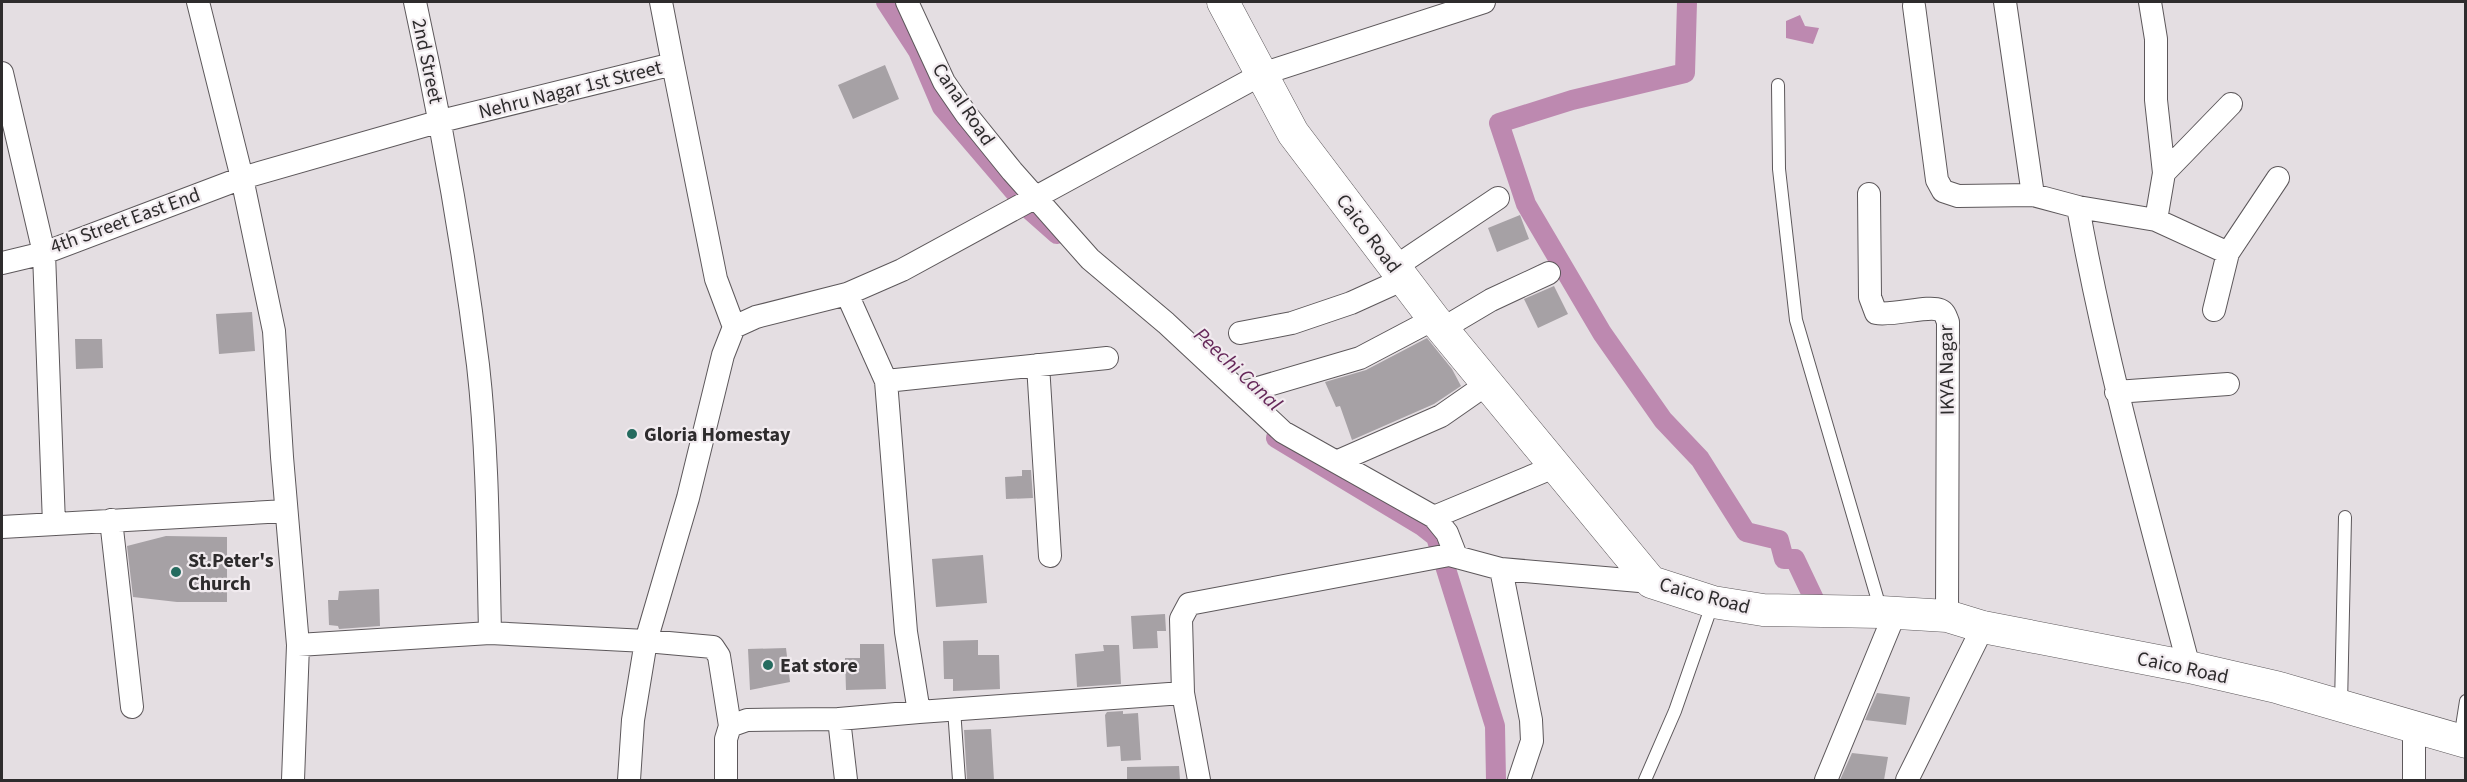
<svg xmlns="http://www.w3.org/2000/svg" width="2467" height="782" viewBox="0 0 2467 782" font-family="'Source Sans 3',sans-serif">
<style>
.water{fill:#bd89b0}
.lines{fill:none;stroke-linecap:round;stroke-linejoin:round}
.canal{stroke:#bd89b0;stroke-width:20}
.building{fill:#a6a1a5}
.lane-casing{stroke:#5d585b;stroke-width:14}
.street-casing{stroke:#5d585b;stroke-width:24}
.secondary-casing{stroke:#5d585b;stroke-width:33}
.lane{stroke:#fff;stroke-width:12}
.street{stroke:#fff;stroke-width:22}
.secondary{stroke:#fff;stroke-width:32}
.poi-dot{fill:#256b5f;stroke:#f1ebef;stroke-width:2}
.labels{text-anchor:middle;stroke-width:4.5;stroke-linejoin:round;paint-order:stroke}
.street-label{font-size:20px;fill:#2e2c2d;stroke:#f1ebef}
.poi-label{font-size:20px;font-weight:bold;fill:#2e2c2d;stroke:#f1ebef;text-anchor:start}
.water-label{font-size:21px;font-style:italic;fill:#66285a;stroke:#f1ebef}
</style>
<rect width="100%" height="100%" fill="#e4dee2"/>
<path class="water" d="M 1800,15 L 1805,26 L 1819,28 L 1813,44 L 1786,38 L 1786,21 Z"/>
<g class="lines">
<path class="canal" d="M 886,2 L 918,51 L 942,107 L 1031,211 L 1057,234
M 1687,2 L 1685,73 L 1572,100 L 1499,123 L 1526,204 L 1602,333 L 1663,420 L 1700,459 L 1746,532 L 1779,540 L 1784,559 L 1795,559 L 1814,599
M 1276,438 L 1422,526 L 1436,537 L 1495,726 L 1496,780"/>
</g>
<path class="building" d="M 885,65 L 899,99 L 853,119 L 838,85 Z
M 1520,215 L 1529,239 L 1497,252 L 1488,228 Z
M 1554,286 L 1568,314 L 1538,328 L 1524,299 Z
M 252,312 L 255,351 L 219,354 L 216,314 Z
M 1427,338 L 1452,369 L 1461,386 L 1434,404 L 1352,440 L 1340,406 L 1336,407 L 1325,382 L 1366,370 Z
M 75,339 L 102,339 L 103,368 L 76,369 Z
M 1022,470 L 1031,470 L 1033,498 L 1006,499 L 1005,477 L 1022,476 Z
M 166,536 L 227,537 L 227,602 L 177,602 L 133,597 L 127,546 Z
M 983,555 L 987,603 L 936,607 L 932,559 Z
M 379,589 L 380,626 L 339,629 L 338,626 L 329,625 L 328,600 L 338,600 L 339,591 Z
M 1165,614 L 1166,631 L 1157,631 L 1158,648 L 1133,649 L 1131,616 Z
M 978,640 L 978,655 L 999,655 L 1000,689 L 953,691 L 953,679 L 944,679 L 943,641 Z
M 860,644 L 884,644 L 886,689 L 846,690 L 845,658 L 860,658 Z
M 1103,645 L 1119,645 L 1121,684 L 1077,687 L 1075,654 L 1104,651 Z
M 786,648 L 790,682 L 750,690 L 748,649 Z
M 1877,693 L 1910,697 L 1906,725 L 1865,720 Z
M 1123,711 L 1123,714 L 1138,713 L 1141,760 L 1121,761 L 1120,746 L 1107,747 L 1105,715 L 1107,712 Z
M 991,729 L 994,780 L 967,780 L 964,730 Z
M 1852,753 L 1888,757 L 1884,780 L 1840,780 Z
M 1179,766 L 1180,780 L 1127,780 L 1127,767 Z"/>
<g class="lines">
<defs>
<path id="lane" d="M 1778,85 L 1779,169 L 1796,320 L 1881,611
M 2341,705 L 2345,517
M 954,709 L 959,780
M 2460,739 L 2466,701
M 1645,780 L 1675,711 L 1713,602"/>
<path id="street" d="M 198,2 L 242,178 L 274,331 L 282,457 L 298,645 L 293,780
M 415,2 C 441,121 463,243 478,365 C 488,453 488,543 490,633 L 646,641 L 688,498 L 723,355 L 734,327 L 716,279 L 673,64
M 907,2 L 944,82 L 966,114 L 1012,171 L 1090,259 L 1166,323 L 1283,432 L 1434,517 L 1554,467
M 2005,2 L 2033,195 L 2078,207 C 2106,363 2149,515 2189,667
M 2150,2 L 2156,39 L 2156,100 L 2164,173
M 1914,6 L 1937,180 L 1943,191 L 1958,196 L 2033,195
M 2,73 L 44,253 L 242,178 L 441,121 L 673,64 L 661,2
M 1869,194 L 1870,297 L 1876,313 C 1894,316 1928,305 1940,310 C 1945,312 1946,317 1948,322 L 1947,616
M 2078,207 L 2156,220 L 2228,253 L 2278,178
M 2156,220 L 2164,173 L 2231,104
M 2,263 L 44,253 L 54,524
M 1395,267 L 1498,198
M 847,294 L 886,381
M 2214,310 L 2228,253
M 734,327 L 756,317 L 847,294 L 902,270 L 1262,74 L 1484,2
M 1442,329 L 1491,300 L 1549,273
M 1240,333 L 1292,323 L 1351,303 L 1404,279
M 1107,358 L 886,381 L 906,632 L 919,712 L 1183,693
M 1038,365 L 1050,556
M 2116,392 L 2228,384
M 1241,393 L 1360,358 L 1434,319
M 1336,462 L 1441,416 L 1487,384
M 1434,517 L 1447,533 L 1456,556
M 111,520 L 132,707
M 2,527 L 286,511
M 1501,569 L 1531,720 L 1532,741 L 1519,780
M 298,645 L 490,633
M 839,719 L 846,780
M 2414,729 L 2414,780
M 629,780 L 633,720 L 646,641 L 713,647 L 719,656 L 730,726
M 726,780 L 726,739 L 730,726 L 747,720 L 839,719 L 919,712
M 1199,780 L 1183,693 L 1181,619 L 1189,604 L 1449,555 L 1501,569 L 1651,582
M 1826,780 L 1895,613
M 1907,780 L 1983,627"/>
<path id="secondary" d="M 1223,2 L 1293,133 L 1434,319 L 1651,582 L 1713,602 L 1763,610 L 1881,612 L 1947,616 L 1983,627 L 2189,667 L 2276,687 L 2466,742"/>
</defs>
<use href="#lane" class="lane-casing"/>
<use href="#street" class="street-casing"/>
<use href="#secondary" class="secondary-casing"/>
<use href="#lane" class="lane"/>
<use href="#street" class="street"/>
<use href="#secondary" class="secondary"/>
</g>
<g class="poi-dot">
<circle cx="632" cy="434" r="6"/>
<circle cx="176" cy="572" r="6"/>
<circle cx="768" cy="665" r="6"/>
</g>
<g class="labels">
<g class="street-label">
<text transform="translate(428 61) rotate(78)" y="7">2nd Street</text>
<text transform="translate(570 89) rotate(-14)" y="7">Nehru Nagar 1st Street</text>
<text transform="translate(964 104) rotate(56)" y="7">Canal Road</text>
<text transform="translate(125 220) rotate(-20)" y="7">4th Street East End</text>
<text transform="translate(1369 233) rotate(53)" y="7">Caico Road</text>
<text transform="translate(1946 370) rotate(-91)" y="7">IKYA Nagar</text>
<text transform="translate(1705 595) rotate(15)" y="7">Caico Road</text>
<text transform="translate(2183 667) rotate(12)" y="7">Caico Road</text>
</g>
<g class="poi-label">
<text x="644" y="441">Gloria Homestay</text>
<text x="188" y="567">St.Peter's<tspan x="188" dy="23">Church</tspan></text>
<text x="780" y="672">Eat store</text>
</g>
<g class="water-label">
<text transform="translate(1238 369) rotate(43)" y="7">Peechi Canal</text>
</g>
</g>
<rect width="2467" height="782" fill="none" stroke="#2e2c2d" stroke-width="6"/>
</svg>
